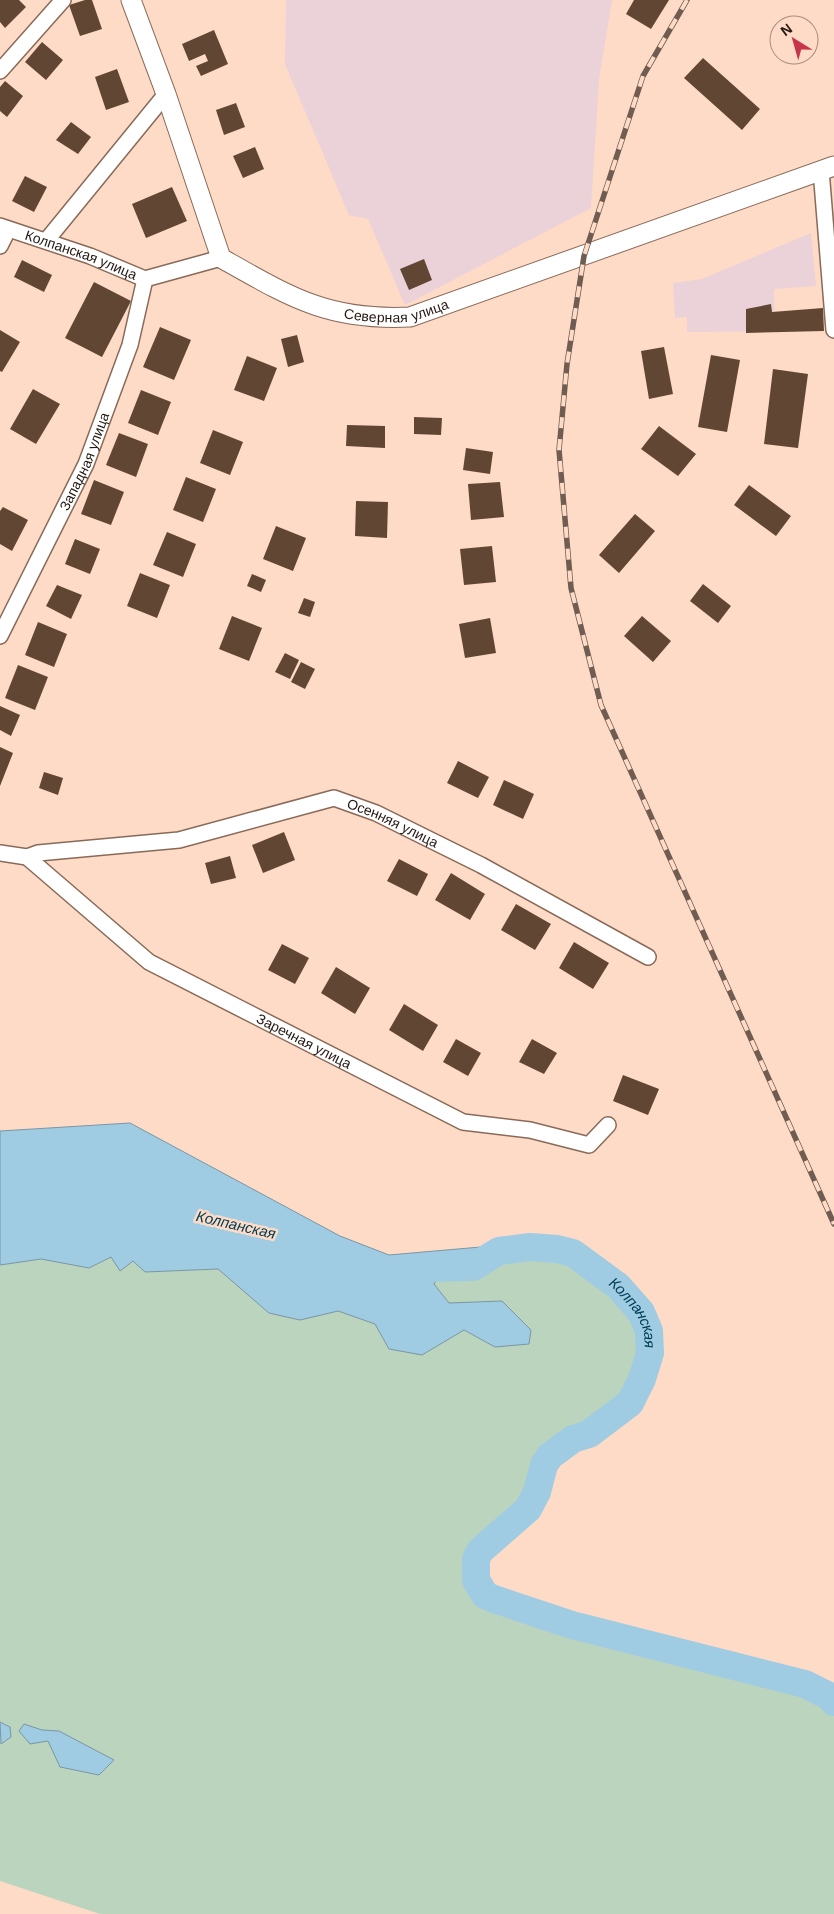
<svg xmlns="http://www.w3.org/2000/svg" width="834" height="1914" viewBox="0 0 834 1914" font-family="Helvetica,sans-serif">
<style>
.industrial{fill:#ebd1d8}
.green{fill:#bad4be}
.water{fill:#9fcce3;stroke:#7a96a4}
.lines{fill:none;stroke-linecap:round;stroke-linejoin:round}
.river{stroke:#9fcce3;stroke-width:28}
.building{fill:#624634}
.minor-casing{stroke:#896a58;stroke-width:18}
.tertiary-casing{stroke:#896a58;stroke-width:21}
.minor{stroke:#fff;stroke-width:15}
.tertiary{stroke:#fff;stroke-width:19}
.rail-casing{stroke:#705c50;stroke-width:5.5}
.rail{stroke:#fedbc7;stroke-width:4;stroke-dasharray:11;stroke-linecap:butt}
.labels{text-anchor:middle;stroke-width:5;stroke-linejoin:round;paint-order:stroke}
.street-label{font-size:14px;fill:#241811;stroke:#fedbc7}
.water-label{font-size:15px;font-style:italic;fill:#004057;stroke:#fedbc7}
</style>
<rect width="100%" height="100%" fill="#fedbc7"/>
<path class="industrial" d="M 286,0 L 612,0 L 599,79 L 591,208 L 405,305 L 368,219 L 349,215 L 285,64 Z
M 811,233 L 816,286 L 774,289 L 775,331 L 687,332 L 687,317 L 675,318 L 673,283 L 702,279 Z"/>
<path class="green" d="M 530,1247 L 557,1249 L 573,1253 L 618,1286 L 641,1312 L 649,1331 L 650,1353 L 642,1379 L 630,1403 L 589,1434 L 573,1439 L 550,1456 L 544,1465 L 537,1492 L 528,1509 L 480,1551 L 476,1559 L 476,1580 L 485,1595 L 494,1599 L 572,1625 L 805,1684 L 829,1696 L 834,1702 L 834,1914 L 100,1914 L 0,1881 L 0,1265 L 41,1259 L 89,1268 L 111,1257 L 133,1261 L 146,1272 L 218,1269 L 269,1313 L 300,1320 L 337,1311 L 375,1324 L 389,1349 L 422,1355 L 464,1330 L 495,1347 L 502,1301 L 449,1303 L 434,1284 L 439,1275 L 499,1251 Z"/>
<path class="water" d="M 130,1123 L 340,1236 L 389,1255 L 492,1246 L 499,1251 L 439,1275 L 434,1284 L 449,1303 L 502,1301 L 531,1330 L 529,1344 L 495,1347 L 464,1330 L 422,1355 L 389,1349 L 375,1324 L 338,1311 L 300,1320 L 269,1313 L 218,1269 L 145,1272 L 133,1261 L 120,1271 L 111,1257 L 89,1268 L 41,1259 L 0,1265 L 0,1131 Z
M 0,1722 L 10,1727 L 11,1737 L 1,1744 Z
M 24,1724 L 42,1730 L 59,1731 L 114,1760 L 99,1775 L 60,1767 L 48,1741 L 30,1744 L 19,1731 Z"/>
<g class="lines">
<path class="river" id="s1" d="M 421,1268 L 473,1267 L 499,1251 L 530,1247 L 557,1249 L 573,1253 L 618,1286 L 641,1312 L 649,1331 L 650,1353 L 642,1379 L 630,1403 L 589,1434 L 573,1439 L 550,1456 L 544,1465 L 537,1492 L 528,1509 L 480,1551 L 476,1559 L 476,1580 L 485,1595 L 494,1599 L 572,1625 L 805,1684 L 829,1696 L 834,1702"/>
</g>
<path class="building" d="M 0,0 L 19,0 L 26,7 L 5,28 L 0,22 Z
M 85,0 L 92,0 L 102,29 L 80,36 L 69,5 Z
M 634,0 L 669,0 L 651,29 L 626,14 Z
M 214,30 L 228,64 L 201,76 L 196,66 L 208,61 L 205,54 L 189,61 L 182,44 Z
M 42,42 L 63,60 L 46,80 L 25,62 Z
M 703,58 L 760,109 L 742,130 L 684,78 Z
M 117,69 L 129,102 L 106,110 L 95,77 Z
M 5,81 L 23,96 L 7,117 L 0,111 L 0,87 Z
M 236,103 L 245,127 L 224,135 L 216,110 Z
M 71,122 L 91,137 L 78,154 L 56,140 Z
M 255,147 L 264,169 L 243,178 L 233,156 Z
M 25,176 L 47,187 L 34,212 L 12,201 Z
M 172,187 L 187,221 L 146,238 L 132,204 Z
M 424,259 L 432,280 L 409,290 L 400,269 Z
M 22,260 L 52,275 L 44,292 L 14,277 Z
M 94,282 L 131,301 L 102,357 L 65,338 Z
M 771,304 L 772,312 L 823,308 L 824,331 L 746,333 L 746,309 Z
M 160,327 L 191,340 L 174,380 L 143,367 Z
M 0,330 L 20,342 L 2,372 L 0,371 Z
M 297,335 L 304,362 L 288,367 L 281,339 Z
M 664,347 L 673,394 L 649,399 L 641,351 Z
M 711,355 L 740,360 L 727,432 L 698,427 Z
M 247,356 L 277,368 L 264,401 L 234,390 Z
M 773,369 L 808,374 L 798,448 L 764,444 Z
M 33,389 L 60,404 L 36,444 L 10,429 Z
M 141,390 L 171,402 L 158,435 L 128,423 Z
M 414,417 L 442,418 L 441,435 L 414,434 Z
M 347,425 L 385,426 L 385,448 L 346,446 Z
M 659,426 L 696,454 L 678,476 L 641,449 Z
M 213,430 L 243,442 L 230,475 L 200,463 Z
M 119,433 L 148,444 L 136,477 L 106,465 Z
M 466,448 L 493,452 L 490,474 L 463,470 Z
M 186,477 L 216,489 L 203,522 L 173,510 Z
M 94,480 L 124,492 L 111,525 L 81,514 Z
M 500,482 L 504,517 L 471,520 L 468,484 Z
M 749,485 L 791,516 L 776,536 L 734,505 Z
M 356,501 L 388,502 L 387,538 L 355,536 Z
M 3,507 L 28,520 L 12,551 L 0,544 L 0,511 Z
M 635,514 L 655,531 L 619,573 L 599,555 Z
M 276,526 L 306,538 L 293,571 L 263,559 Z
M 167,532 L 196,544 L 183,577 L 153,565 Z
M 75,539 L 100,549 L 90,574 L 65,564 Z
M 492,546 L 496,582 L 464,585 L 460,549 Z
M 140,573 L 170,585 L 157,618 L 127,606 Z
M 252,574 L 266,580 L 261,592 L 247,586 Z
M 703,584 L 731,606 L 718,623 L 690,601 Z
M 57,585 L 82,595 L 71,619 L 46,606 Z
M 304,598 L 315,602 L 310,617 L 298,613 Z
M 232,616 L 262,628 L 249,661 L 219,649 Z
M 642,616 L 671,641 L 653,662 L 624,636 Z
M 490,618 L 496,653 L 465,658 L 459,624 Z
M 38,622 L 67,634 L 54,667 L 25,655 Z
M 285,653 L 299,660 L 290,679 L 275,672 Z
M 301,662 L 315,669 L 305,689 L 291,682 Z
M 18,665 L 48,677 L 35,710 L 5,698 Z
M 0,706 L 20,715 L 11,736 L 0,730 Z
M 0,747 L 13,753 L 0,786 Z
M 458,761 L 489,777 L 478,798 L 447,783 Z
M 44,772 L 63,778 L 58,795 L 39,788 Z
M 504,780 L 534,794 L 523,819 L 493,805 Z
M 284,832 L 295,860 L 263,873 L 252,845 Z
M 230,856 L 236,878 L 211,884 L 205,863 Z
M 399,859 L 428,874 L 417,896 L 387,881 Z
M 451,873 L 485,894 L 470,920 L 435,900 Z
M 516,904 L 551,924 L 535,950 L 501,930 Z
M 574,942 L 609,963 L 593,989 L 559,968 Z
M 282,944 L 309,958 L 295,984 L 268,970 Z
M 336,967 L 370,988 L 355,1014 L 321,993 Z
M 404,1004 L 438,1025 L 423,1051 L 389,1030 Z
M 456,1039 L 481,1053 L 468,1076 L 443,1062 Z
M 532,1039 L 557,1053 L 544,1074 L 519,1062 Z
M 623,1075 L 659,1089 L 648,1115 L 613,1101 Z"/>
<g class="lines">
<defs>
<g id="minor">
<path d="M 0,71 L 63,0"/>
<path d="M 821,170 L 834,330"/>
<path id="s2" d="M 0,226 L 90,256 L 145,279 L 221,258"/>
<path d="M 46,241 L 166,94"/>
<path d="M 0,246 L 8,230"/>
<path id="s3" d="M 0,636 L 86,464 L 130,345 L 145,279"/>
<path id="s4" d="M 0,853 L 27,857 L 38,853 L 179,840 L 334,798 L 376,813 L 481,865 L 648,957"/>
<path id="s5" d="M 27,857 L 149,962 L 463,1122 L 530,1130 L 589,1145 L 608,1125"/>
</g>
<g id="tertiary">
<path id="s6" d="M 131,0 L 166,94 L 221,258 C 290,297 328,321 410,317 L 834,166"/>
</g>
</defs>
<use href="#minor" class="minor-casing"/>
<use href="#tertiary" class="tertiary-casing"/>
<use href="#minor" class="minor"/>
<use href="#tertiary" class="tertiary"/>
<defs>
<path id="rail" d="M 687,0 L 643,76 L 584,256 L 567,364 L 559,450 L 571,588 L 601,705 L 834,1224"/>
</defs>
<use href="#rail" class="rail-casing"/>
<use href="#rail" class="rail"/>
</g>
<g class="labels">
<g class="street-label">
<text dy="5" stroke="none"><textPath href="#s2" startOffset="86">Колпанская улица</textPath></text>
<text dy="5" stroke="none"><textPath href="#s6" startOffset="462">Северная улица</textPath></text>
<text dy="5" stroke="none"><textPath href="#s3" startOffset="194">Западная улица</textPath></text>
<text dy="5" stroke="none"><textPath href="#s4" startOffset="405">Осенняя улица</textPath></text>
<text dy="5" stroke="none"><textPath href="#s5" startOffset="335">Заречная улица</textPath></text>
</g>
<g class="water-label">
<text transform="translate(236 1225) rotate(13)" y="5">Колпанская</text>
<text dy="5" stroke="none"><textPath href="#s1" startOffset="245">Колпанская</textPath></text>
</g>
</g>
<g transform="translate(794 40) rotate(323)"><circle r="24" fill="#fedbc7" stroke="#a78d7e"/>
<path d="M0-4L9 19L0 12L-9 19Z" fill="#c6354a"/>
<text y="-8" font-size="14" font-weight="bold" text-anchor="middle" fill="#241811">N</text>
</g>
</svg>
